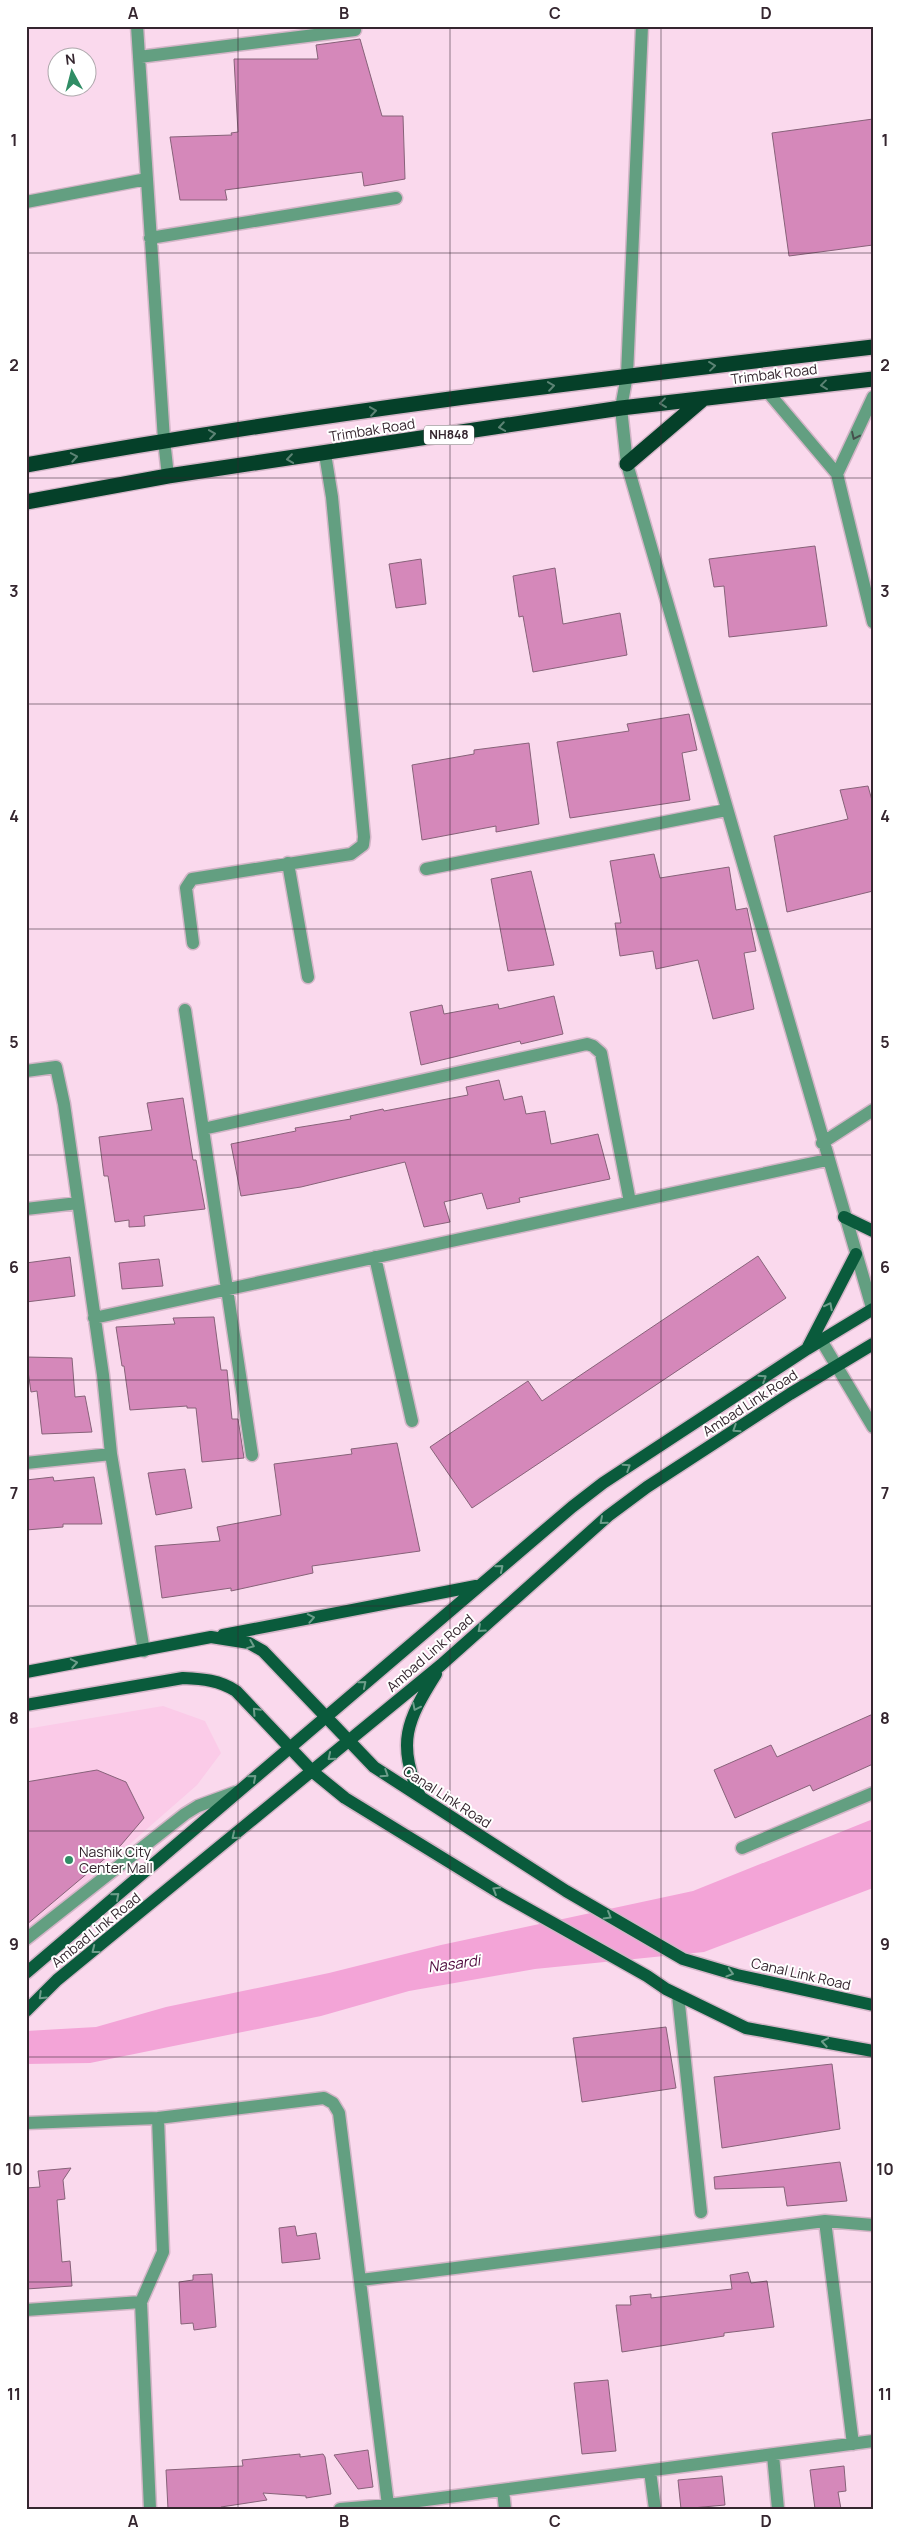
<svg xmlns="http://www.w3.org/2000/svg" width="899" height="2535" viewBox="0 0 899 2535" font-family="Manrope,sans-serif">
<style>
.built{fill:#fbcbe8}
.water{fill:#f3a4d7}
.building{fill:#d588ba;stroke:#876279}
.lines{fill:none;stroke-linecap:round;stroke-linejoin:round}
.minor-casing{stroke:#d3b5c7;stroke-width:15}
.major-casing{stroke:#d3b5c7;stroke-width:15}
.highway-casing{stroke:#d3b5c7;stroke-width:18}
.minor{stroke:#639f81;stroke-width:12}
.major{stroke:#0a5b3c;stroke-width:12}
.highway{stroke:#054029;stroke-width:15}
.oneway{stroke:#5c8374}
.oneway2{stroke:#45504c}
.oneway3{stroke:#6c9d8a}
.grid{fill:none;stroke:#35262f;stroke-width:1;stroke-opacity:0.55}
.poi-dot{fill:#308d65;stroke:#fff;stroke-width:2}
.labels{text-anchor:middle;stroke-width:4;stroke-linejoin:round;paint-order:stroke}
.shield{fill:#fff;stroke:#72676d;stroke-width:1}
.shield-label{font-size:12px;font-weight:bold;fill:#35262f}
.street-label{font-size:14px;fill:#35262f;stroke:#fff}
.poi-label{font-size:14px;fill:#35262f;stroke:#fff;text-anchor:start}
.water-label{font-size:15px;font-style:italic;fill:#510c3f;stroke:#fff}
.neatline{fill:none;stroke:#35262f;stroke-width:2}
.grid-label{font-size:16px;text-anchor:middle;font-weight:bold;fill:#35262f}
</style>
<rect width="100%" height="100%" fill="#fad9ed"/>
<path class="built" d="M 163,1706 L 205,1721 L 221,1753 L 197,1785 L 26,1935 L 26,1729 Z"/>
<path class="water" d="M 873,1819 L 873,1888 L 704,1952 L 535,1969 L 409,1991 L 321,2016 L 90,2063 L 26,2064 L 26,2031 L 96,2027 L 166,2007 L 329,1973 L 441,1945 L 693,1891 Z"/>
<path class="building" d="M 360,39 L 382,116 L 403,116 L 405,179 L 364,186 L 362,172 L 225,190 L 227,200 L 180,200 L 170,137 L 232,135 L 231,133 L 238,132 L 234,59 L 318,59 L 316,45 Z
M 873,119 L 873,245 L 789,256 L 772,133 Z
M 815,546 L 827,626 L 729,637 L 724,586 L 714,587 L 709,559 Z
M 421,559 L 426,604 L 396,608 L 389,564 Z
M 555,568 L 563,624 L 620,613 L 627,655 L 533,672 L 523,616 L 519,617 L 513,576 Z
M 689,714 L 697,750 L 682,753 L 690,800 L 570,818 L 557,742 L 629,731 L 627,724 Z
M 529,743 L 539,824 L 496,832 L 496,826 L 422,840 L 412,765 L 474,754 L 474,750 Z
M 868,786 L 873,804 L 873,891 L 787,912 L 774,836 L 848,819 L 840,790 Z
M 654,854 L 660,878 L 729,867 L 736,910 L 747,908 L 756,951 L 744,953 L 754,1009 L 713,1019 L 698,960 L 656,969 L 653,951 L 620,956 L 615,923 L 621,923 L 610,861 Z
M 531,871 L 554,965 L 508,971 L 491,879 Z
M 554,996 L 563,1034 L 521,1044 L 520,1041 L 421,1065 L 410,1012 L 442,1005 L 444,1014 L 498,1004 L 499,1009 Z
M 499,1080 L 504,1100 L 522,1096 L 526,1114 L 545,1111 L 551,1144 L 598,1134 L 610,1179 L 519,1198 L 520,1202 L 487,1209 L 482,1193 L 444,1202 L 450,1222 L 424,1227 L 405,1162 L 301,1187 L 241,1196 L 231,1144 L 296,1131 L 295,1128 L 351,1119 L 350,1116 L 383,1109 L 384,1111 L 468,1095 L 466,1087 Z
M 183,1098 L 193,1160 L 196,1160 L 205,1209 L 144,1216 L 145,1226 L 129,1227 L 129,1220 L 115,1222 L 108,1176 L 104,1176 L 99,1137 L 152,1130 L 147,1103 Z
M 758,1256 L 786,1298 L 472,1508 L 430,1447 L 528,1381 L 542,1401 Z
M 70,1257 L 75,1296 L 26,1302 L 26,1263 Z
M 159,1259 L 163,1286 L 122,1289 L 119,1263 Z
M 214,1317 L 221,1370 L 227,1370 L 232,1419 L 238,1419 L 244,1458 L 202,1462 L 196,1408 L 187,1408 L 187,1406 L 130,1410 L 124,1366 L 122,1366 L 116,1327 L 175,1324 L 173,1318 Z
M 26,1357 L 72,1358 L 75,1397 L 85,1396 L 92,1432 L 42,1434 L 37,1391 L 31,1392 Z
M 397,1443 L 420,1551 L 312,1566 L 313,1573 L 231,1591 L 231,1588 L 162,1598 L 155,1546 L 220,1541 L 217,1527 L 281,1515 L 274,1464 L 352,1454 L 351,1449 Z
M 185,1469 L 192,1508 L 156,1515 L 148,1473 Z
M 53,1477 L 54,1481 L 94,1477 L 102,1524 L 63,1524 L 63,1527 L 26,1530 L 26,1480 Z
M 873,1714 L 873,1764 L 813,1791 L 810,1785 L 735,1818 L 714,1770 L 771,1745 L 777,1757 Z
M 97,1770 L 126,1782 L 144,1818 L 121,1845 L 26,1925 L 26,1782 Z
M 666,2027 L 676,2088 L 582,2102 L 573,2038 Z
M 832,2064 L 840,2129 L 722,2148 L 714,2077 Z
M 840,2162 L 847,2201 L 787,2206 L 784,2187 L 715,2189 L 714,2177 Z
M 71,2168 L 63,2180 L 65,2199 L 57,2200 L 62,2262 L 70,2261 L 72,2286 L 26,2289 L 26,2188 L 40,2187 L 38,2171 Z
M 295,2226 L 297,2236 L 316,2233 L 320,2259 L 282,2263 L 279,2228 Z
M 748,2272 L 751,2283 L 767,2281 L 774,2327 L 724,2333 L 724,2336 L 622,2352 L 616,2305 L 631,2305 L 630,2296 L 651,2294 L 651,2298 L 732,2289 L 730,2275 Z
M 212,2274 L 216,2327 L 194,2330 L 193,2323 L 181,2324 L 179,2282 L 193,2280 L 193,2275 Z
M 608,2380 L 616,2451 L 582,2454 L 574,2383 Z
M 368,2450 L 373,2487 L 358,2489 L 334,2455 Z
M 300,2454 L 300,2457 L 323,2454 L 325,2457 L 331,2494 L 306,2498 L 306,2496 L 263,2493 L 267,2500 L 221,2507 L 222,2509 L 168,2509 L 166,2470 L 243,2466 L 242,2460 Z
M 844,2466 L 846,2491 L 838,2492 L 841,2509 L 815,2509 L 810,2470 Z
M 722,2476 L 725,2505 L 681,2509 L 678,2480 Z"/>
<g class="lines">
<defs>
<path id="minor" d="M 137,26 L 164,440 L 168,476
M 642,26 L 627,375 L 621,408 L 627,464 L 873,1311
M 139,57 L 355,30
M 26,202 L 147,179
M 150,238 L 396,198
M 767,391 L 837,474 L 873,622
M 837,474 L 873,397
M 288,863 L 308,977
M 426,869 L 726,810
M 193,943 L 186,888 L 192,879 L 351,854 L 363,845 L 364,837 L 332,497 L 325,454
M 185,1010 L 252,1455
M 26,1071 L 56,1067 L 64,1104 L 103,1375 L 111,1454 L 144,1651
M 203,1129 L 587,1044 L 593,1046 L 601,1053 L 630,1202
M 822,1143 L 873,1110
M 26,1209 L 78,1203
M 375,1257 L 412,1421
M 94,1318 L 827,1160
M 821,1340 L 873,1427
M 26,1463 L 111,1454
M 742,1848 L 873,1793
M 26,1939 L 185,1814 L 198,1806 L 236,1792
M 678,1995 L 701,2212
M 26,2123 L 158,2118 L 324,2098 L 333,2103 L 339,2113 L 388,2505 L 873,2441
M 825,2221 L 853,2444
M 361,2280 L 825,2221 L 873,2225
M 141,2302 L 163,2252 L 158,2118
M 26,2310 L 141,2302 L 150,2509
M 773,2455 L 778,2509
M 650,2471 L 655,2509
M 503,2490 L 505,2509
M 340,2509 L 388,2505"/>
<path id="major" d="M 844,1217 L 873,1231
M 808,1347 L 856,1254
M 223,1635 L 476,1586
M 26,1672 L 211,1637 L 249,1643 L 263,1651 L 374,1767 L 566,1891 L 683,1959 L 737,1975 L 873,2005
M 26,1705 L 183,1678 C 203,1679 219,1680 236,1691 L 313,1772 L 345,1798 L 498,1892 L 647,1976 L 666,1989 L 746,2028 L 873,2051
M 420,1796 C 396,1744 407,1720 436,1674
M 26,1973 L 572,1507 L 603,1483 L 807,1349 L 873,1309
M 26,2011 L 57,1980 L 441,1665 L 608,1516 L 647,1487 L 790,1394 L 873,1344"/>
<path id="highway" d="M 627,464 L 703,399
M 26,465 C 306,414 590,380 873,347
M 26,502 L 168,476 L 621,408 L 873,379"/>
</defs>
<use href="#minor" class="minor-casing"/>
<use href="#major" class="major-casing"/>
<use href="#highway" class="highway-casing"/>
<use href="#minor" class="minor"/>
<use href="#major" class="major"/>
<use href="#highway" class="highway"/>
</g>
<defs><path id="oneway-chevron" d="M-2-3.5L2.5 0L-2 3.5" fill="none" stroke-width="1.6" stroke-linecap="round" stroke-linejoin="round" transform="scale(1.25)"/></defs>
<g class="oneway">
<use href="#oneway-chevron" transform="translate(712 366) rotate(-7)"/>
<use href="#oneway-chevron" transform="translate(824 385) rotate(173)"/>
<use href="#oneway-chevron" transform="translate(551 386) rotate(-8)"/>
<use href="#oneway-chevron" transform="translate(663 403) rotate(173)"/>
<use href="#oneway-chevron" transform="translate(373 411) rotate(-8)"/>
<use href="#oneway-chevron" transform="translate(502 427) rotate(171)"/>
<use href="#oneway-chevron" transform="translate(212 434) rotate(-8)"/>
<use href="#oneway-chevron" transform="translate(74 457) rotate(-10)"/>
<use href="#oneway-chevron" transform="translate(290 459) rotate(172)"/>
</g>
<use class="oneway2" href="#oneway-chevron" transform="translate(855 436) rotate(115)"/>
<g class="oneway3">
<use href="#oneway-chevron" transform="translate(829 1306) rotate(-63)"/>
<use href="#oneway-chevron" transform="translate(763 1378) rotate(-33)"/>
<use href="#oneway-chevron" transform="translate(736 1429) rotate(147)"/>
<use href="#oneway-chevron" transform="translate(627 1467) rotate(-33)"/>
<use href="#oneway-chevron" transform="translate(603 1521) rotate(139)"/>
<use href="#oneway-chevron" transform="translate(500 1568) rotate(-40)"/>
<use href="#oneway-chevron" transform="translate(311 1618) rotate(-11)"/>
<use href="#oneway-chevron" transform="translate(481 1629) rotate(138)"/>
<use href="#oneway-chevron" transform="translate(251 1645) rotate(22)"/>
<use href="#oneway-chevron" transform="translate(74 1663) rotate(-10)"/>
<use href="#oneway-chevron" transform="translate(363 1684) rotate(-40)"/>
<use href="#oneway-chevron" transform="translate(416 1707) rotate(116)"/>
<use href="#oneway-chevron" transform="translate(256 1711) rotate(-133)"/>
<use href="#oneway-chevron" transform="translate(331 1757) rotate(140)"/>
<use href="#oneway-chevron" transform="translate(385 1774) rotate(33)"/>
<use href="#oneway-chevron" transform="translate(253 1778) rotate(-41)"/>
<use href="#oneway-chevron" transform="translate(235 1836) rotate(141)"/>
<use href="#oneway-chevron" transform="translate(496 1890) rotate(-149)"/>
<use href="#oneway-chevron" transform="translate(116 1896) rotate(-41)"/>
<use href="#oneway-chevron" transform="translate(608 1916) rotate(30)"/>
<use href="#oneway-chevron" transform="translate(95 1950) rotate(142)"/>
<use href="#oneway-chevron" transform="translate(730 1973) rotate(16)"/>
<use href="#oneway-chevron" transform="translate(42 1996) rotate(136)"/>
<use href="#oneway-chevron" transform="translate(825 2042) rotate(-170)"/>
</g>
<path class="grid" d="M 238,26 L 238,2509M 450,26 L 450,2509M 661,26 L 661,2509M 26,253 L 873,253M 26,478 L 873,478M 26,704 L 873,704M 26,929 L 873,929M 26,1155 L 873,1155M 26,1380 L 873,1380M 26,1606 L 873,1606M 26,1831 L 873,1831M 26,2057 L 873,2057M 26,2282 L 873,2282"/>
<circle class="poi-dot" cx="69" cy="1860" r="5"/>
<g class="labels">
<rect class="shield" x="424" y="425.5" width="50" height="19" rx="4"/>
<g class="shield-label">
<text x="449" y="439">NH848</text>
</g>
<g class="street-label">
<text transform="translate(774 374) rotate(-7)" y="5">Trimbak Road</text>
<text transform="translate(372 430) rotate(-9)" y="5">Trimbak Road</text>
<text transform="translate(750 1403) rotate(-33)" y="5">Ambad Link Road</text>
<text transform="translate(430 1653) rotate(-41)" y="5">Ambad Link Road</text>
<text transform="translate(447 1797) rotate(33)" y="5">Canal Link Road</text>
<text transform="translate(96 1930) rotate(-39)" y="5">Ambad Link Road</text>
<text transform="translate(801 1974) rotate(13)" y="5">Canal Link Road</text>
</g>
<g class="poi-label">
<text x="79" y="1857">Nashik City<tspan x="79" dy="16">Center Mall</tspan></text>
</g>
<g class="water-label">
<text transform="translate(454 1964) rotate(-8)" y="5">Nasardi</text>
</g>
</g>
<rect width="899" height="2535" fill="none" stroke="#ffffff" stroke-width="55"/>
<g transform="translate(72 72) rotate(353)"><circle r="24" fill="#ffffff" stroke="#aea8ac"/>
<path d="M0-4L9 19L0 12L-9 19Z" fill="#308d65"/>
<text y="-8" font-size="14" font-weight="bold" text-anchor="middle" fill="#35262f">N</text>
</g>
<rect x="28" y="28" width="844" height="2480" class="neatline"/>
<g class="grid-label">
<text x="133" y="19">A</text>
<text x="344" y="19">B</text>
<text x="555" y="19">C</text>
<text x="766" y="19">D</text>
<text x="14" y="146">1</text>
<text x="885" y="146">1</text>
<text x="14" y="371">2</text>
<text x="885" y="371">2</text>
<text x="14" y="597">3</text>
<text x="885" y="597">3</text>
<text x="14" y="822">4</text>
<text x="885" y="822">4</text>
<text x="14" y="1048">5</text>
<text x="885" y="1048">5</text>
<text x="14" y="1273">6</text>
<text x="885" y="1273">6</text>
<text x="14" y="1499">7</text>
<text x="885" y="1499">7</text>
<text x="14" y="1724">8</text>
<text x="885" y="1724">8</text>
<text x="14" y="1950">9</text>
<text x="885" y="1950">9</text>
<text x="14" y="2175">10</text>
<text x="885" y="2175">10</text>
<text x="14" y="2400">11</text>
<text x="885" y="2400">11</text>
<text x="133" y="2527">A</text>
<text x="344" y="2527">B</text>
<text x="555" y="2527">C</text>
<text x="766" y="2527">D</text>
</g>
</svg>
